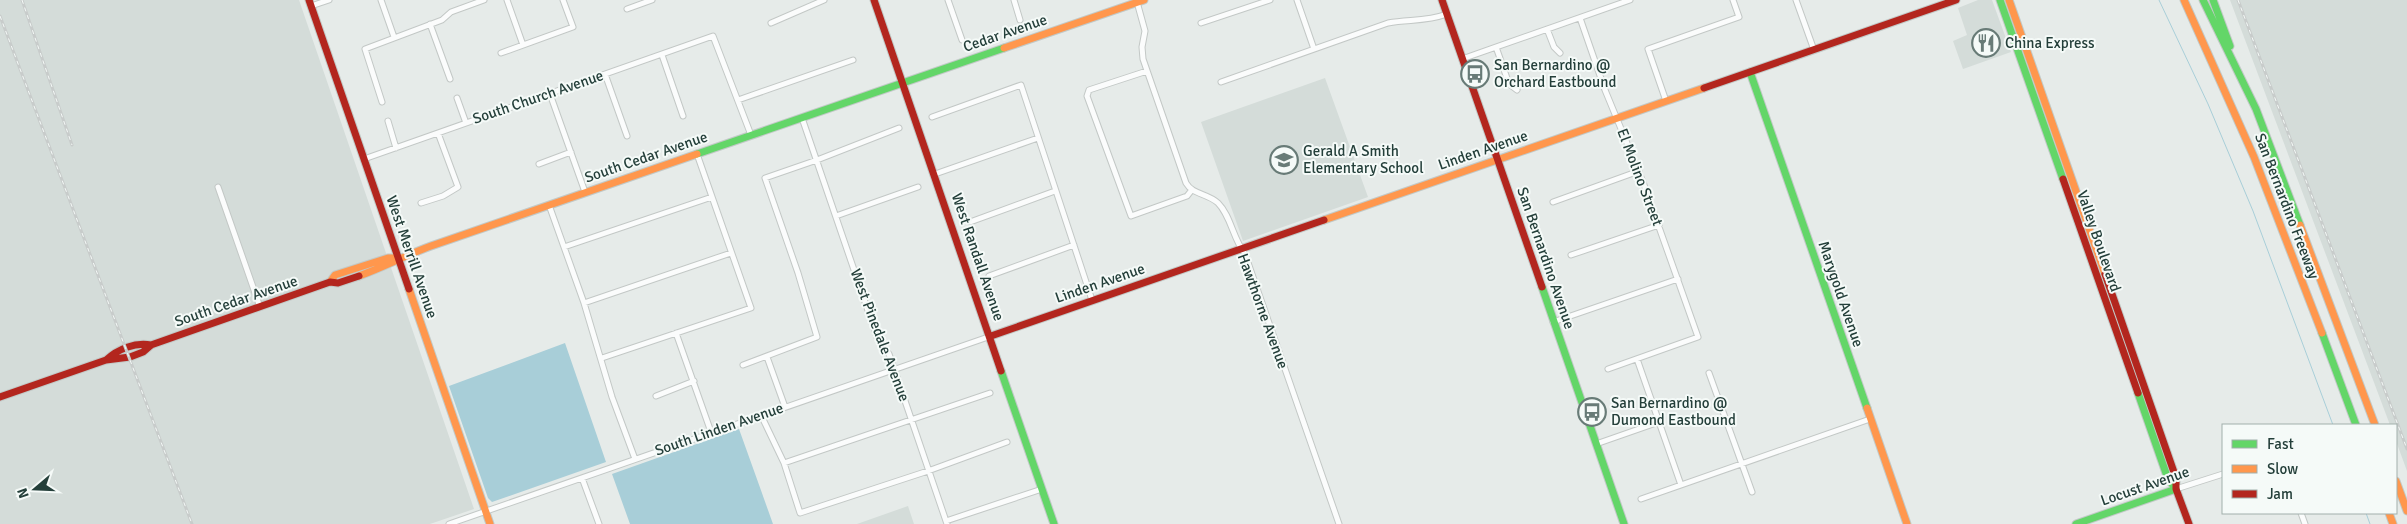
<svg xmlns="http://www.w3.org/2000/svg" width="2407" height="524" viewBox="0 0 2407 524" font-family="Signika,sans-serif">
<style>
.built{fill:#d4dcd9}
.water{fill:#a8ced8}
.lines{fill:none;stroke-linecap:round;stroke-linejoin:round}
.stream{stroke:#a8ced8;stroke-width:1}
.street-casing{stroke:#c3c8c6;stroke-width:7}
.fast-casing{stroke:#c2c9c7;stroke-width:9}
.slow-casing{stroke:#c2c9c7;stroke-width:9}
.jam-casing{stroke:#c2c9c7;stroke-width:9}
.street{stroke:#fbfcfc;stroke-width:5}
.fast{stroke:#63d668;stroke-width:7}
.slow{stroke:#ff974d;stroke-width:7}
.jam{stroke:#b3261e;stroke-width:7}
.rail-casing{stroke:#c8cccb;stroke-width:3}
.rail{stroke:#f5faf8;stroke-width:1;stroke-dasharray:4;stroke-linecap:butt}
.labels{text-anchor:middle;stroke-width:4;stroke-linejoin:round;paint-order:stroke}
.street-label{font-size:15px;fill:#243f3a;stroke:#f5faf8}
.poi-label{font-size:15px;fill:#243f3a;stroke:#f5faf8;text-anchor:start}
</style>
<rect width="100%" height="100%" fill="#e6ebe9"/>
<path class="built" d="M 0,0 L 299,0 L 474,509 L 430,524 L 0,524 Z
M 1978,0 L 1992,0 L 2011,52 L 1963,69 L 1953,41 L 1967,35 L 1958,8 Z
M 2230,0 L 2407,0 L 2407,471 L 2396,441 L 2396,425 L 2390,425 Z
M 1325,78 L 1368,197 L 1243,241 L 1201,122 Z
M 908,506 L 914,524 L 857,524 Z"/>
<path class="water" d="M 565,343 L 606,462 L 492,502 L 488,498 L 449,386 Z
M 739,429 L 773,524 L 630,524 L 612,474 Z"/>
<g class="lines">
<path class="stream" d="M 2159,0 L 2208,104 L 2253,211 L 2333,425
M 2366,513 L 2370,524"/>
<defs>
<path id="street" d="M 381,0 L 394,37
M 507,0 L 523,45
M 948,0 L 962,40
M 1014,0 L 1020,20
M 1297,0 L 1314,49
M 1796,0 L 1814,50
M 1137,2 L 1145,31 L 1142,47 L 1143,59 L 1186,183 C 1193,195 1207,193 1218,203 C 1231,216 1233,239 1245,254 L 1339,524
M 311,6 L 329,0
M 627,9 L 652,0
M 1580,18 L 1605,90 L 1643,182 L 1698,337 L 1608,369
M 771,23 L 824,0
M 1201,23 L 1270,0
M 430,24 L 450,79
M 1547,29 L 1554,47 L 1560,53
M 1496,47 L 1509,84 L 1517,90
M 501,53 L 573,27 L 563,0
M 662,55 L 683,116
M 1462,59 L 1630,0
M 1147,71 L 1089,90 L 1087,96 L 1131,216 L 1187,196 L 1191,191
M 605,74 L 627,136
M 1221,82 L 1388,23 C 1409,19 1425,22 1447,14
M 550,94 L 585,192
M 457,98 L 466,123
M 738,100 L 853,60
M 1666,101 L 1648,49 L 1739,17 L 1733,0
M 382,102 L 365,49 L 442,20 L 451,12 L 484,0
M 932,117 L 1021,85 L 1092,300
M 802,118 L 877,337 L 889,354 L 947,524
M 388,121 L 396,148
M 364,159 L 713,36 L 751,135
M 539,164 L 571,152
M 935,174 L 1038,138
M 218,187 L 260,307
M 1553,202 L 1639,171
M 421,203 L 443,196 L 458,187 L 438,133
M 549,205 L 584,303 L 612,397 L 635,459
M 836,216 L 918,187
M 970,222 L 1055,191
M 564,247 L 712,197
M 1571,255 L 1659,225
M 989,276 L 1074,245
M 584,303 L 731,253
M 1553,322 L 1678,279
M 676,333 L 711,432
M 767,357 L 785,407
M 602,358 L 751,308 L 697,154
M 1637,359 L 1681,485
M 743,365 L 817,337 L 798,273 L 765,178 L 817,160 L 899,128
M 1709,373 L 1752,492
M 656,396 L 694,381
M 761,415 L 784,463 L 800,513 L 928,471 L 1007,442
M 1596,444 L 1659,422
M 784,463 L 990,393
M 582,478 L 599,524
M 2176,489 L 2223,474
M 1641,499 L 1870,419
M 2301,513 L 2305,524
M 946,521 L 1042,489
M 449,524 L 991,336"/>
<path id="fast" d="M 2000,0 L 2063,179
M 2203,0 L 2256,109 L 2300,225
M 2213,0 L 2230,46
M 1750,72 L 1867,408
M 697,154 L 1004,48
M 1542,287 L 1624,524
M 2322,333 L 2356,425
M 1001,371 L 1054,524
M 2138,393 L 2168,479 L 2176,489
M 2076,524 L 2176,489"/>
<path id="slow" d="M 2009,0 L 2105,274
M 2184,0 L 2254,157 L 2322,333
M 1004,48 L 1144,0
M 1324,220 L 1704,88
M 2300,225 L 2375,425
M 359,276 C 384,267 406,255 431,246 L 697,154
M 330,282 L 335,275 L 388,258 L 398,258
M 409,289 L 490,524
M 1867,408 L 1907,524
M 2396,481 L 2407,511
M 2389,513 L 2393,524"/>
<path id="jam" d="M 309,0 L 409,289
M 874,0 L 1001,371
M 1442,0 L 1542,287
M 1704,88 L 1956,0
M 2063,179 L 2138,393
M 2105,274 L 2176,478 L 2176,489 L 2189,524
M 991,336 L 1324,220
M 106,360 C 118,349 135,342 151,345
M 0,397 L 106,360 L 130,357 L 143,352 L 151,345 L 330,282 L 338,283 L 359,276"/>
</defs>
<use href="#street" class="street-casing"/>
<use href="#fast" class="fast-casing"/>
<use href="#slow" class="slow-casing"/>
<use href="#jam" class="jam-casing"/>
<use href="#street" class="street"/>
<use href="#fast" class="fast"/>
<use href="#slow" class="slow"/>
<use href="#jam" class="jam"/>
<defs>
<path id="rail" d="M 22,0 L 72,145
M 2238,0 L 2407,449
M 0,16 L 192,524"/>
</defs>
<use href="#rail" class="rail-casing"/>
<use href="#rail" class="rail"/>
</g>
<defs>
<symbol id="restaurant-ring" viewBox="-11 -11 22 22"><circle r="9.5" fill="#f5faf8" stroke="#687b77" stroke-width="1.5"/><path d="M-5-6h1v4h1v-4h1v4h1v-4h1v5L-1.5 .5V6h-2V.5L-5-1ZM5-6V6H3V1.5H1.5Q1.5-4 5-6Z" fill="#687b77"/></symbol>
<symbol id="bus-ring" viewBox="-11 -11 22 22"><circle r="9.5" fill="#f5faf8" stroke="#687b77" stroke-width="1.5"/><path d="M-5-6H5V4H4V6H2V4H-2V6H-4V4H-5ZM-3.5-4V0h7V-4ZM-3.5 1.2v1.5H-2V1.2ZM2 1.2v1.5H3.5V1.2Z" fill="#687b77"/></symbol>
<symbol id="school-ring" viewBox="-11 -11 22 22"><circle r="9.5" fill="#f5faf8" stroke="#687b77" stroke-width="1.5"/><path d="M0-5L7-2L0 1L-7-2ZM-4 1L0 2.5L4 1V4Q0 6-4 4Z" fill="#687b77"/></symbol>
</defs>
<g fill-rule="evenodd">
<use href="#restaurant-ring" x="1970" y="27" width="32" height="32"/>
<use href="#bus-ring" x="1459" y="58" width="32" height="32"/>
<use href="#school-ring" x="1268" y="144" width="32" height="32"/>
<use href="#bus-ring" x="1576" y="396" width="32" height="32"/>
</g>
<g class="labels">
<g class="street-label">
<text transform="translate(1005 33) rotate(-19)" y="5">Cedar Avenue</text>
<text transform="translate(538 97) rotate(-19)" y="5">South Church Avenue</text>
<text transform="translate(1483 150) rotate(-19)" y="5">Linden Avenue</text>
<text transform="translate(646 157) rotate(-19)" y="5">South Cedar Avenue</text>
<text transform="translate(1640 177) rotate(69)" y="5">El Molino Street</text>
<text transform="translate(2287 206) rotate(69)" y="5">San Bernardino Freeway</text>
<text transform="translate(2099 241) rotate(71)" y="5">Valley Boulevard</text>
<text transform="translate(412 257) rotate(71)" y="5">West Merrill Avenue</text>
<text transform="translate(978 257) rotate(71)" y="5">West Randall Avenue</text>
<text transform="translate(1546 258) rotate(71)" y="5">San Bernardino Avenue</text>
<text transform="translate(1100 283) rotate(-19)" y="5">Linden Avenue</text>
<text transform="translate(1841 294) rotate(71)" y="5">Marygold Avenue</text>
<text transform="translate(236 301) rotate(-19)" y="5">South Cedar Avenue</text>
<text transform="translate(1263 311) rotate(70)" y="5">Hawthorne Avenue</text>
<text transform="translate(880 335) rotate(69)" y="5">West Pinedale Avenue</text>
<text transform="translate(719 429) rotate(-19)" y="5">South Linden Avenue</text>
<text transform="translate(2145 486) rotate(-19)" y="5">Locust Avenue</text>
</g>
<g class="poi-label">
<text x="2005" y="48">China Express</text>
<text x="1494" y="70">San Bernardino @<tspan x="1494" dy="17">Orchard Eastbound</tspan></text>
<text x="1303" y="156">Gerald A Smith<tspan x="1303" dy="17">Elementary School</tspan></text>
<text x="1611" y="408">San Bernardino @<tspan x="1611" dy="17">Dumond Eastbound</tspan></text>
</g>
</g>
<rect x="2222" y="424" width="175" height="90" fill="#f5faf8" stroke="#a1afac"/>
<rect x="2232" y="440" width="25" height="8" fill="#63d668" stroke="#a1afac"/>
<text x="2267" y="449" font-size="15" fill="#243f3a">Fast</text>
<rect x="2232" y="465" width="25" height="8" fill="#ff974d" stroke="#a1afac"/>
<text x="2267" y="474" font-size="15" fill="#243f3a">Slow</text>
<rect x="2232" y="490" width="25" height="8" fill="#b3261e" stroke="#a1afac"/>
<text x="2267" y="499" font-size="15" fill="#243f3a">Jam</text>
<g transform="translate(35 489) rotate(251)" stroke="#f5faf8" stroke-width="4" paint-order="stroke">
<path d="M0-4L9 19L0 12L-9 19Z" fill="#243f3a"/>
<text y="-8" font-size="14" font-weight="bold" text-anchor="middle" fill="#243f3a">N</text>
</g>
</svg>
